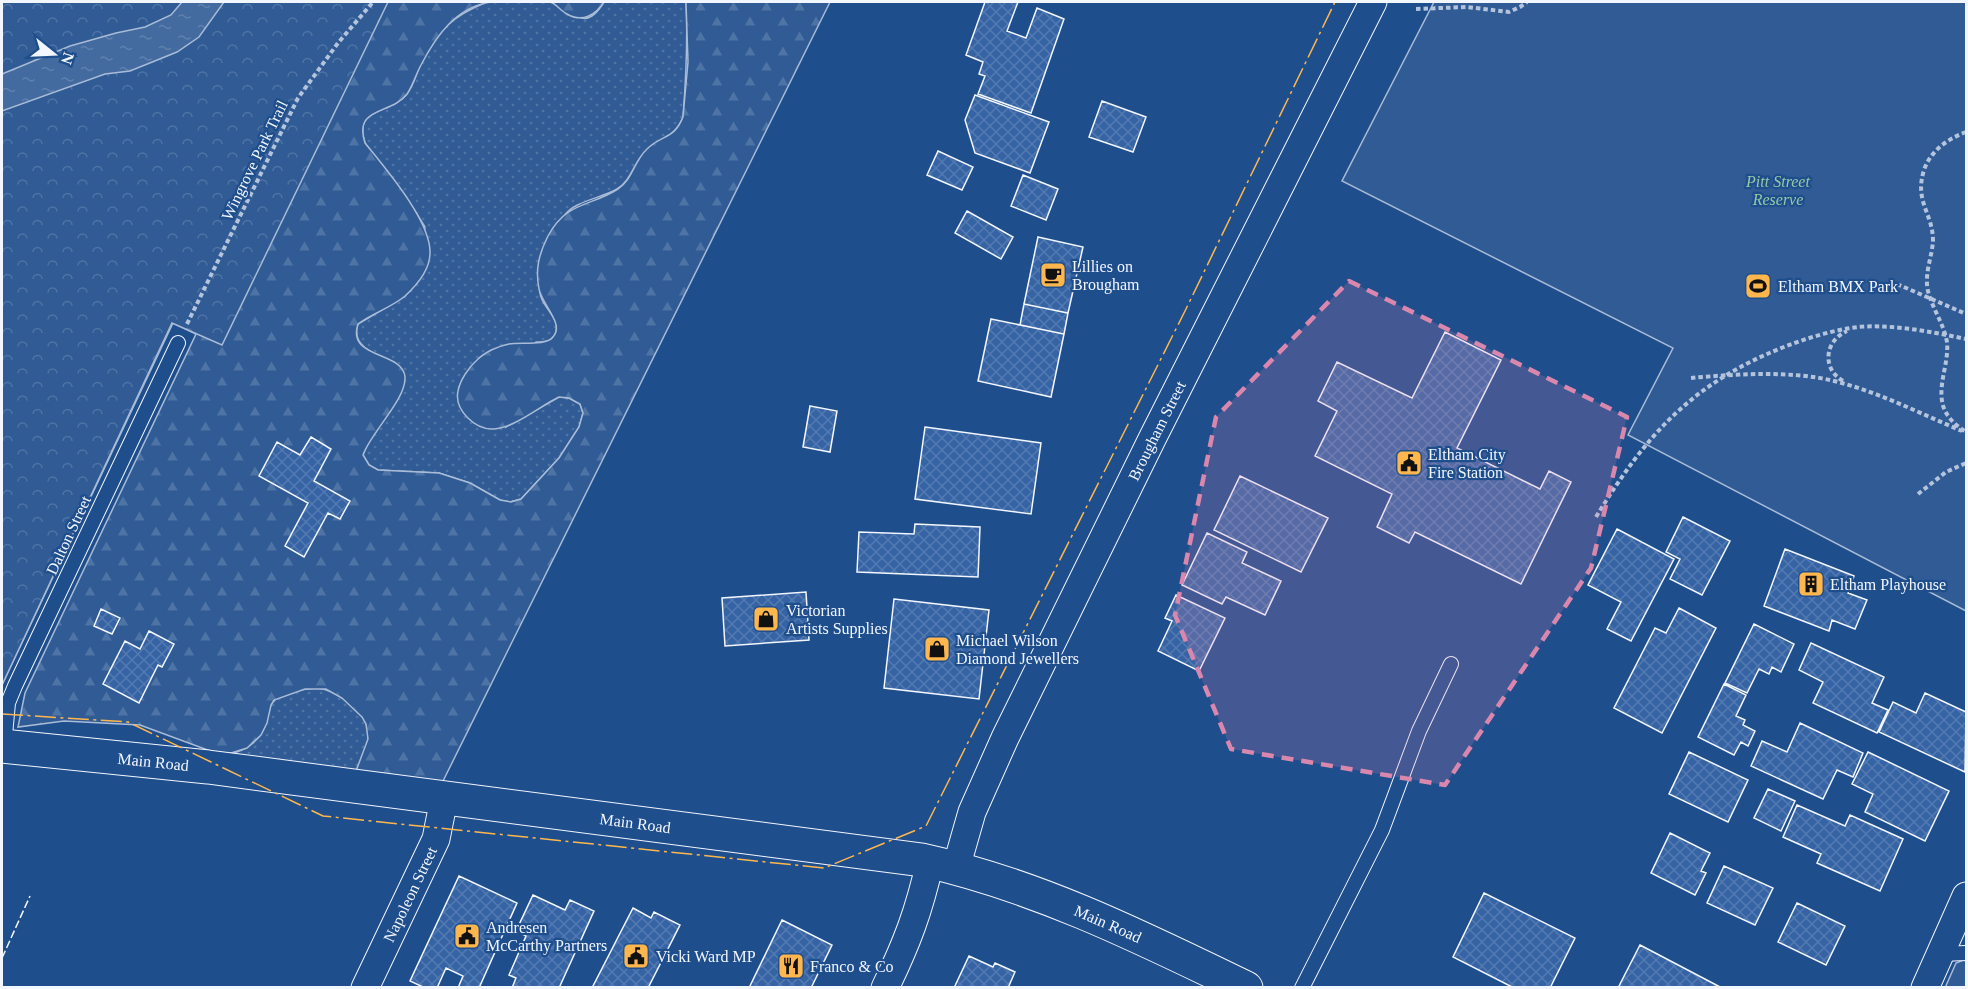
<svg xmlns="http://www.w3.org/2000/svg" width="1968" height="989" viewBox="0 0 1968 989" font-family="Georgia,serif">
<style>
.grass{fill:url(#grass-dots);stroke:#a8bbd7;stroke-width:1.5}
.forest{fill:url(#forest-firs);stroke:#a8bbd7;stroke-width:1.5}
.park{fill:url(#park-crowns);stroke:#a8bbd7;stroke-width:1.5}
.garden{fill:#305b95;stroke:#a8bbd7;stroke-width:1.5}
.water{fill:url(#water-ripples);stroke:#a8bbd7;stroke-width:1.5}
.building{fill:url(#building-cross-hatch);stroke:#f2f6ff;stroke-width:1.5}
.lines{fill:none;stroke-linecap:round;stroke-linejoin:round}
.service-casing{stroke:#f2f6ff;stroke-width:16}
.minor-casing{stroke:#f2f6ff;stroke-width:29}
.primary-casing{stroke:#f2f6ff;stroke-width:35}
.path{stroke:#b3c4dc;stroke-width:4;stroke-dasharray:4.5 3;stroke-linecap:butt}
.service{stroke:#1f4e8c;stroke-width:14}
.minor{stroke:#1f4e8c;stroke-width:27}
.primary{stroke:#1f4e8c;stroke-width:33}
.fence{stroke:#f2f6ff;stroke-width:1.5;stroke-dasharray:8 3;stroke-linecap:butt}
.power{stroke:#ffb74d;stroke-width:1.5;stroke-dasharray:21 4.5 3 4.5;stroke-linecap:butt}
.marked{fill:#da87ad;fill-opacity:0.2;stroke:#da87ad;stroke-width:4.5;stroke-dasharray:12 8;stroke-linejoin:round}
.labels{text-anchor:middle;stroke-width:4.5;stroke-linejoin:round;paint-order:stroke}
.street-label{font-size:16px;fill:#f2f6ff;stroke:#1f4e8c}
.park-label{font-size:16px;font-style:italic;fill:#97c8a6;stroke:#1f4e8c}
.poi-label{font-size:16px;fill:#f2f6ff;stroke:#1f4e8c;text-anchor:start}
</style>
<defs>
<pattern id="grass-dots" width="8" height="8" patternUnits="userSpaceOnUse" patternTransform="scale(1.5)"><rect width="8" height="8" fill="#305b95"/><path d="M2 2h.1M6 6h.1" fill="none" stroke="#4e73a5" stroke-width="1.8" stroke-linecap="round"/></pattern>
<pattern id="forest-firs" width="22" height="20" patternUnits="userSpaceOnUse" patternTransform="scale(1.5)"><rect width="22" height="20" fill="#305b95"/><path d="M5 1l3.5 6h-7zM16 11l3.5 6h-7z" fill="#4e73a5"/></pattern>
<pattern id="park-crowns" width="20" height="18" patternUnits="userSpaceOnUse" patternTransform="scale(1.5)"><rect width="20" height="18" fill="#305b95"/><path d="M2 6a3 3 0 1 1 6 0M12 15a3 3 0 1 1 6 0" fill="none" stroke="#4e73a5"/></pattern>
<pattern id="water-ripples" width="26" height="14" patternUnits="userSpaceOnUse" patternTransform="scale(1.5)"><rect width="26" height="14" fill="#446ba0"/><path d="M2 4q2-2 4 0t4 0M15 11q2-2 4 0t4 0" fill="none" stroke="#5f81ae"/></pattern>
<pattern id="building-cross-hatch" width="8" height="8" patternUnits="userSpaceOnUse" patternTransform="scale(1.5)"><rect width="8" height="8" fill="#3563a3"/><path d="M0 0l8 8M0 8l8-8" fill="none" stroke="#537ab1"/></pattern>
</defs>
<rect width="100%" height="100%" fill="#1f4e8c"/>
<path class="grass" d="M 487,2 C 506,0 529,0 549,2 C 571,4 582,38 604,2 L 686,2 C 688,41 686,78 683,117 C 674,140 656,138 641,157 C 632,168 630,181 617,189 C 602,198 574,201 564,216 C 562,219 540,284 540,289 C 538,306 563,318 555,334 C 551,342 544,342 536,342 L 506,427 L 559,397 L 569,398 L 580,404 L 583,413 L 579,427 L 559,458 L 521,499 L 510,502 L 500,500 L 470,483 L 439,473 L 378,470 L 369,465 L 363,455 L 367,445 L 378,429 L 394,362 C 377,355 350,347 358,324 L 404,297 L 417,283 L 425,227 L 410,203 L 365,143 C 353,106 391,115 407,94 C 414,85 416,74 421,64 C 440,29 450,17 487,2 Z
M 317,688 C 336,690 365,710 368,731 C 370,744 361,759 356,771 L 228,754 C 247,751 263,739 267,719 C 269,714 269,706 273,702 C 281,691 304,689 317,688 Z"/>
<path class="forest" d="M 224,2 L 491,2 C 456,7 436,36 421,65 C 416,74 413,85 407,94 C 391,115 353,106 365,143 C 385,168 431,221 430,253 C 430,269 417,285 405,296 C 391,308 372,313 358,324 C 346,359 403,351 405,377 C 406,400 371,432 363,455 L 369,465 L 378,470 L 439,473 L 470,483 L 500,500 L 511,502 L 521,499 L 559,458 L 579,427 L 583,413 L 580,404 L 569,398 L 559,397 C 540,406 514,428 494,429 C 475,430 454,410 458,391 C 460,380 469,367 477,360 C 485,352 498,346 509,344 C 520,342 547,346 553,337 C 565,324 542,305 539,289 C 535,269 539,254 548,236 C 567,201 590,207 618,189 C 633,179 634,161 647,149 C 662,134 674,140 683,117 L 688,62 L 686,2 L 830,2 L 442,783 L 356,771 L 368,739 L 366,724 L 362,717 L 342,698 L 326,689 L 305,689 L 274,700 L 271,705 L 267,723 L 261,735 L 247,748 L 228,754 L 213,752 L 140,725 L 64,721 L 18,727 L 25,693 L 196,334 L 173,323 L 2,685 Z
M 551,2 L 604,2 C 596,15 582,23 567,14 C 561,11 557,5 551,2 Z"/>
<path class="park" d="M 2,2 L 388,2 L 222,345 L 172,323 L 2,685 Z"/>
<path class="garden" d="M 1434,2 L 1966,2 L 1966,611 L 1628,435 L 1673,348 L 1342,181 Z
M 1966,959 L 1966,987 L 1945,988 L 1956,963 Z"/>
<path class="water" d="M 182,2 L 224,2 L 199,37 L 177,52 L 130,71 L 105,74 L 2,111 L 2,74 L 70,46 L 116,33 L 145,27 L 171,15 Z"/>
<path class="building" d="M 985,2 L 1018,2 L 1007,31 L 1026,38 L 1037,8 L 1064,19 L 1031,113 L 978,94 L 985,76 L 979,74 L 983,62 L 966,55 Z
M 975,95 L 1049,122 L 1030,173 L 975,153 L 965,120 Z
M 1102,101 L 1146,117 L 1133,152 L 1089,137 Z
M 938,151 L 973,167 L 962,190 L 927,175 Z
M 1023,175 L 1058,189 L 1046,220 L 1011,206 Z
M 967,211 L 1013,237 L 1001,259 L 955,233 Z
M 1038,237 L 1083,247 L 1068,313 L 1024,304 Z
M 1024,304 L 1068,313 L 1064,334 L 1020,325 Z
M 991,319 L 1064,334 L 1051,397 L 978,381 Z
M 1445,332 L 1501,360 L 1457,448 L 1540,489 L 1549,471 L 1571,482 L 1521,584 L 1415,532 L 1409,543 L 1377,527 L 1392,494 L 1315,456 L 1337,411 L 1318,401 L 1337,362 L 1412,398 Z
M 810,406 L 837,411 L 830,452 L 803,447 Z
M 925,427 L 1041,443 L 1031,514 L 915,499 Z
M 311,437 L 331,449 L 314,481 L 350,501 L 340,519 L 328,513 L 304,557 L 285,546 L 308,503 L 259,476 L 277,442 L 300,455 Z
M 1240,476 L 1328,518 L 1301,572 L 1214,530 Z
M 1683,517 L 1730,541 L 1702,595 L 1670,579 L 1680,559 L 1666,552 Z
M 915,524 L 980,527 L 978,577 L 857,572 L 859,532 L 914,534 Z
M 1617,529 L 1674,559 L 1631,641 L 1607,629 L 1621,602 L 1588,585 Z
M 1207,533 L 1247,552 L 1242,563 L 1281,581 L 1265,615 L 1226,597 L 1222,604 L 1182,585 Z
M 1785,549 L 1854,576 L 1848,593 L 1867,600 L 1855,629 L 1832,620 L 1829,631 L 1764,606 Z
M 806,592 L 809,640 L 725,646 L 722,598 Z
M 1176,595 L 1225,618 L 1199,671 L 1158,651 L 1172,621 L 1165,618 Z
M 894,599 L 989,610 L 979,699 L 884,688 Z
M 1679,608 L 1716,628 L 1662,733 L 1614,708 L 1655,628 L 1666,633 Z
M 101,609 L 120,618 L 112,634 L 94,626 Z
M 1754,624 L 1794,644 L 1781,672 L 1772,667 L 1769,674 L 1759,669 L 1747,693 L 1725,683 Z
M 149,631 L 174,644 L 162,667 L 158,665 L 139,703 L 103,684 L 125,641 L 140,649 Z
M 1811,643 L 1884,677 L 1872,703 L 1888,710 L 1877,733 L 1813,703 L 1823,682 L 1799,670 Z
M 1724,684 L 1746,695 L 1736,716 L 1745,720 L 1743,725 L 1755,731 L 1748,746 L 1741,742 L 1734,755 L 1698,737 Z
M 1925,693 L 1966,712 L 1965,772 L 1879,732 L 1893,702 L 1916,713 Z
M 1800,723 L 1863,753 L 1853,777 L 1837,770 L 1823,799 L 1751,766 L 1762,741 L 1787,752 Z
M 1689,752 L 1748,780 L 1728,822 L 1669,794 Z
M 1868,752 L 1949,791 L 1925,841 L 1865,812 L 1873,794 L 1852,784 Z
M 1768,789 L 1795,801 L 1781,831 L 1754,818 Z
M 1797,805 L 1845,826 L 1850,815 L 1903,839 L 1880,891 L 1817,863 L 1821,854 L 1783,837 Z
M 1670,833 L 1710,853 L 1701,871 L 1706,873 L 1695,895 L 1651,873 Z
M 1724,866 L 1773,888 L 1755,925 L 1707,903 Z
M 459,876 L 517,903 L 479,988 L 458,988 L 463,976 L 446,968 L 437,988 L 425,988 L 410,981 Z
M 1484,893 L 1575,938 L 1550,988 L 1514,988 L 1453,957 Z
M 533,895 L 565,910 L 570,900 L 594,911 L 559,988 L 512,988 L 516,978 L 509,975 L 526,936 L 516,931 Z
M 1797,903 L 1845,926 L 1826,965 L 1778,942 Z
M 633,908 L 651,918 L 654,912 L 680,925 L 648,988 L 592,988 Z
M 782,920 L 832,945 L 811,988 L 749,988 Z
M 1640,945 L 1722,988 L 1618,988 Z
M 969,956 L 993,967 L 995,963 L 1015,972 L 1008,988 L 954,988 Z"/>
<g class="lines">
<defs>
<path id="service" d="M 4,746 L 8,703 L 15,686 L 178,343
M 1940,954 L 1966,953
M 1302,988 L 1382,830 L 1419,731 L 1451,664"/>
<g id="minor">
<path id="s1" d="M 956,868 L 972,812 L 1005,738 L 1152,439 L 1373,2"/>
<path id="s2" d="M 365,988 L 436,839 L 444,799"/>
<path d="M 885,988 C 907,943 919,911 930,862"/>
<path d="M 1925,988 L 1966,896"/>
</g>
<g id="primary">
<path id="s3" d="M 2,746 L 208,767 L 922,860 C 1036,885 1141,937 1246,988"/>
</g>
</defs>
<use href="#service" class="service-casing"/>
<use href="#minor" class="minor-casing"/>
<use href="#primary" class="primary-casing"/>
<path class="path" d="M 1416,9 L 1467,7 L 1509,12 L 1520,7 L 1527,2
M 1966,132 C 1948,139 1931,150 1924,170 C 1914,202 1933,213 1933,241 C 1932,257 1924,274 1928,291 C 1932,308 1944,324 1947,342 C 1949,362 1939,381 1942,401 C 1944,415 1955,425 1966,432
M 1897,284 L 1966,314
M 187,324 L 298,98 L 338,43 L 373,2
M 1691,378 C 1736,374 1794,370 1838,382 C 1881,393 1921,414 1962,431
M 1843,381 C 1822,369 1824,341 1847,331
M 1918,494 L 1946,472 L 1966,463
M 1596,517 C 1646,435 1692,383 1784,347 C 1807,338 1833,330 1858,327 C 1894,324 1932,332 1966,339"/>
<use href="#service" class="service"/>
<use href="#minor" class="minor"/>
<use href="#primary" class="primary"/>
<path class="fence" d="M 2,958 L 30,896"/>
<path class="power" d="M 2,714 L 128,722 L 323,816 L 824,868 L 926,826 L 1186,309 L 1335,2"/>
</g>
<path class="marked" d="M 1349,281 L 1627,417 L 1591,568 L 1445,785 L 1231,749 L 1175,615 L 1216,417 Z"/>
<defs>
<symbol id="cafe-square" viewBox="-11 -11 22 22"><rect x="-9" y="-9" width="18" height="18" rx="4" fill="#ffb74d" stroke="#1f4e8c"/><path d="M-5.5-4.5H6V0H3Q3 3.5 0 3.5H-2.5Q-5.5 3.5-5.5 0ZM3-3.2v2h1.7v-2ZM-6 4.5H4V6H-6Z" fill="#111"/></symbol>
<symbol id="stadium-square" viewBox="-11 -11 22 22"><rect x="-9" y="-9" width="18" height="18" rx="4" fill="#ffb74d" stroke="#1f4e8c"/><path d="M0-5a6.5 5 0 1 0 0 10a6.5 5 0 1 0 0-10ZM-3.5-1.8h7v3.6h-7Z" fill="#111"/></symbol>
<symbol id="civic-square" viewBox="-11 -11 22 22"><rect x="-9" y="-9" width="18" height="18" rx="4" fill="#ffb74d" stroke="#1f4e8c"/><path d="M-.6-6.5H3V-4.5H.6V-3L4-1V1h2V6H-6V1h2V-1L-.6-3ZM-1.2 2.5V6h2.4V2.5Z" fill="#111"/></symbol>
<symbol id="building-square" viewBox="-11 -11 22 22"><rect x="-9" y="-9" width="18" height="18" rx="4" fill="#ffb74d" stroke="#1f4e8c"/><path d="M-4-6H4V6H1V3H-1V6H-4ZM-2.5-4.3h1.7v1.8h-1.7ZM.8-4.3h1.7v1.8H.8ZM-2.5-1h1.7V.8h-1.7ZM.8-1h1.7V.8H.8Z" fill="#111"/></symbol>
<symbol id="shop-square" viewBox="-11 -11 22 22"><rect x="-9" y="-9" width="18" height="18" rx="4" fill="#ffb74d" stroke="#1f4e8c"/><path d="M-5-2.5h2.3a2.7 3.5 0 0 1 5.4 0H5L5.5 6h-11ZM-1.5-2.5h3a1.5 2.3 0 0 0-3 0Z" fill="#111"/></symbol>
<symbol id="restaurant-square" viewBox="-11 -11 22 22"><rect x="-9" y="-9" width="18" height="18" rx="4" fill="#ffb74d" stroke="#1f4e8c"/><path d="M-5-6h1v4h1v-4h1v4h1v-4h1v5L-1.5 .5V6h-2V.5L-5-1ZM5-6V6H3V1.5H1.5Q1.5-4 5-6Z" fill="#111"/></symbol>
</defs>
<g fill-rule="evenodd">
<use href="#cafe-square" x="1038" y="260" width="30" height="30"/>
<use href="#stadium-square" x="1743" y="271" width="30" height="30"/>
<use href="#civic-square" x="1394" y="448" width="30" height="30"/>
<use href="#building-square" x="1796" y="569" width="30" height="30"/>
<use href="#shop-square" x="751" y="604" width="30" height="30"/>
<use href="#shop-square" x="922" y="634" width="30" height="30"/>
<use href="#civic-square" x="452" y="921" width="30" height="30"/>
<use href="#civic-square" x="621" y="941" width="30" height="30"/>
<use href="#restaurant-square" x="776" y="951" width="30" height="30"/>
</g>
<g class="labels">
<g class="street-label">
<text transform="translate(254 160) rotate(-64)" y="6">Wingrove Park Trail</text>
<text dy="6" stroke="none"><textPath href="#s1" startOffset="482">Brougham Street</textPath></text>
<text transform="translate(68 535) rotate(-65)" y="6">Dalton Street</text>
<text dy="6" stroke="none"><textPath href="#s3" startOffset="152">Main Road</textPath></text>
<text dy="6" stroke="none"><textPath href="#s3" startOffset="638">Main Road</textPath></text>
<text dy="6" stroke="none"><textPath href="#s2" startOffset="104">Napoleon Street</textPath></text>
<text dy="6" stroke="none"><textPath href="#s3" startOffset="1124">Main Road</textPath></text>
</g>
<g class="park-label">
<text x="1778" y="187">Pitt Street<tspan x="1778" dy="18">Reserve</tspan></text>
</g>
<g class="poi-label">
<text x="1072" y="272">Lillies on<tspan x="1072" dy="18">Brougham</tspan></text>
<text x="1778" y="292">Eltham BMX Park</text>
<text x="1428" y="460">Eltham City<tspan x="1428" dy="18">Fire Station</tspan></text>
<text x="1830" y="590">Eltham Playhouse</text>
<text x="786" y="616">Victorian<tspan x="786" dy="18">Artists Supplies</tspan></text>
<text x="956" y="646">Michael Wilson<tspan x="956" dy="18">Diamond Jewellers</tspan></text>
<text x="486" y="933">Andresen<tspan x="486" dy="18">McCarthy Partners</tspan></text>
<text x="656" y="962">Vicki Ward MP</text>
<text x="810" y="972">Franco &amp; Co</text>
</g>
</g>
<rect width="1968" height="989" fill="none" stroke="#f2f6ff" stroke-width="6"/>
<g transform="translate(54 54) rotate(108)" stroke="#1f4e8c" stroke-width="4.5" paint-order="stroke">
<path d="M0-4.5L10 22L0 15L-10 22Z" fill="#f2f6ff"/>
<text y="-9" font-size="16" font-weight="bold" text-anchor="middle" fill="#f2f6ff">N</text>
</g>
</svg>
